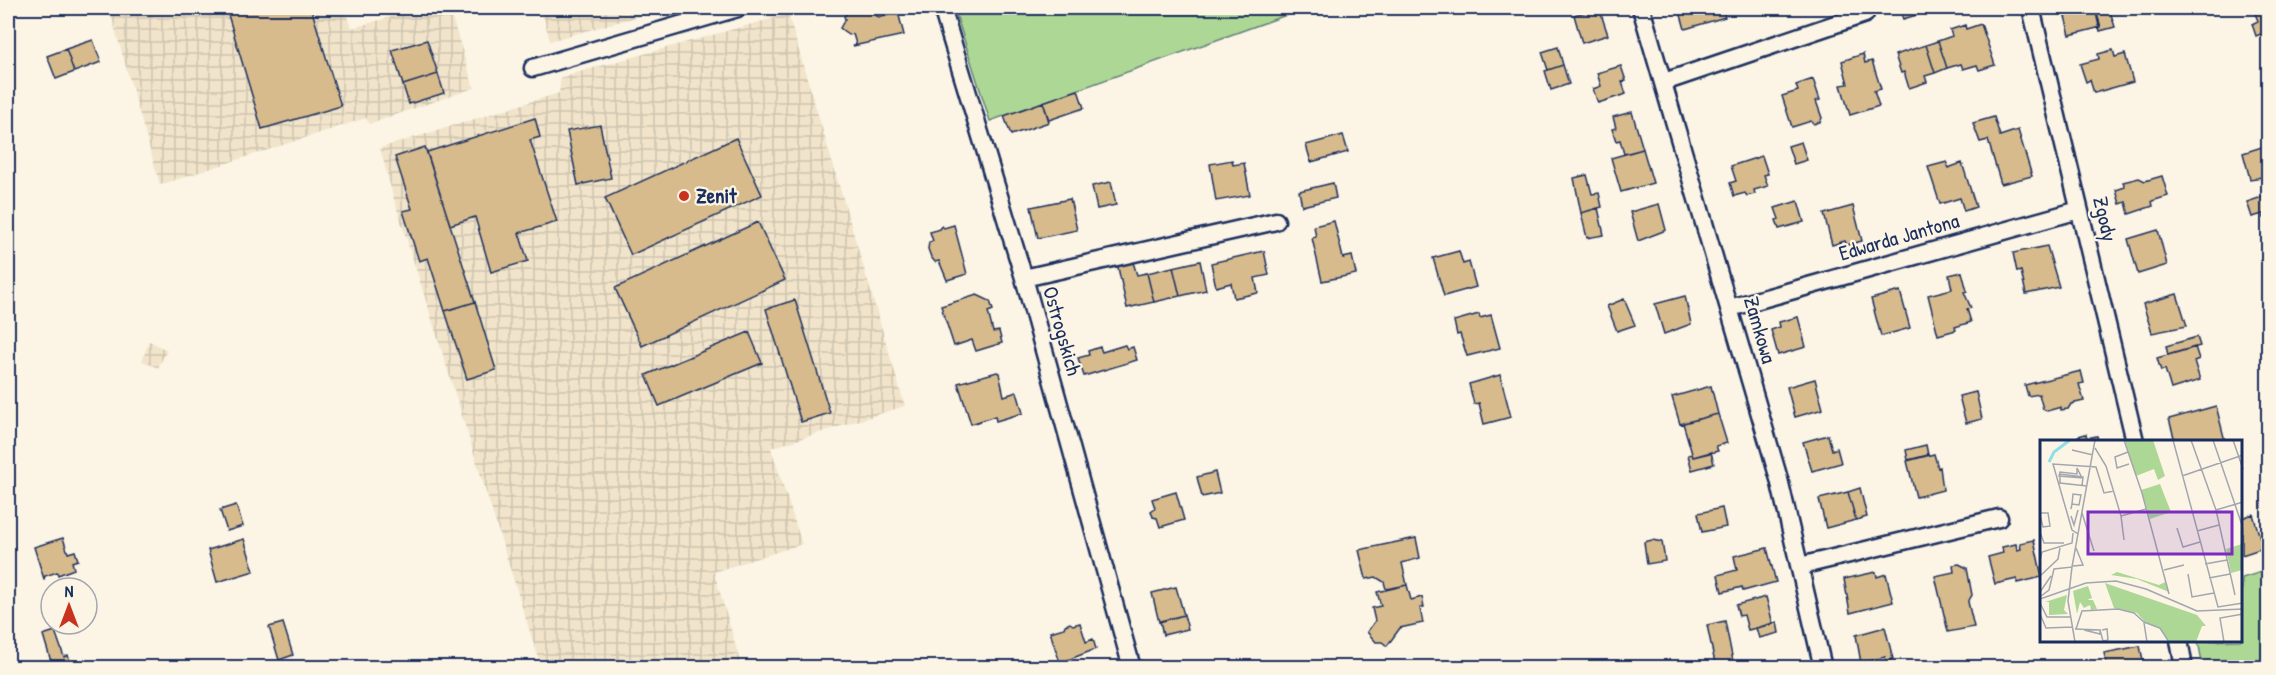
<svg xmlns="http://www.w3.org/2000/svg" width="2276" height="675" viewBox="0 0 2276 675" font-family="'Patrick Hand',sans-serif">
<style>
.industrial{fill:url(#industrial-grid)}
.green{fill:#add795;stroke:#64837a;stroke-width:1.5}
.building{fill:#d7bb8c;stroke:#1b2f5e;stroke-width:1.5}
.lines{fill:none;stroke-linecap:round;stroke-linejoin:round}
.street-casing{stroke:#1b2f5e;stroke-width:21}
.street{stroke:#fcf5e5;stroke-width:16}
.poi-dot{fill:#c8321e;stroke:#fcf5e5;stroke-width:2}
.labels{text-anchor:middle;stroke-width:4.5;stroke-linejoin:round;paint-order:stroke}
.poi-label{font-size:21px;font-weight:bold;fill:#1b2f5e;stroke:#fcf5e5;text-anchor:start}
.street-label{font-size:21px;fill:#1b2f5e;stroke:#fcf5e5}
.inset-river{fill:none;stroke:#8edfe6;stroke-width:3}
.inset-road{fill:none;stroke:#a2a6af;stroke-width:1.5}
.view{fill:#7b2cbf;fill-opacity:0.15;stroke:#7b2cbf;stroke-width:3}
.inset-edge{fill:none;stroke:#1b2f5e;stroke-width:3}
</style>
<defs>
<pattern id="industrial-grid" width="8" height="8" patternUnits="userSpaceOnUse" patternTransform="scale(1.5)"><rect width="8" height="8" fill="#f1e4ca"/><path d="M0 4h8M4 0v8" fill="none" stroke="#cec4b0"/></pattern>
</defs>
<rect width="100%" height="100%" fill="#fcf5e5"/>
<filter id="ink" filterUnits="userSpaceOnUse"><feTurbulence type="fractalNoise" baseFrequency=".0167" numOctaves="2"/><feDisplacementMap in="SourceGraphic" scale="12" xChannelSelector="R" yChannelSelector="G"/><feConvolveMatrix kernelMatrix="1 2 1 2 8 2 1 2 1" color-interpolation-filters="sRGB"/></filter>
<g filter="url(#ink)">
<path class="industrial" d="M 109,8 L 345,8 L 352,28 L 423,8 L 449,8 L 474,88 L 369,124 L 366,118 L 160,185 Z
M 541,8 L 668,8 L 550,41 Z
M 788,14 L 905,406 L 771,448 L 802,544 L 714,572 L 742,667 L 541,667 L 393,196 L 380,148 L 559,93 L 561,77 Z
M 149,341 L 167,350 L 158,368 L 142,361 Z"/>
<path class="green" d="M 954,8 L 1306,8 L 990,121 Z
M 2268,570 L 2268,667 L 2203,667 L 2198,641 L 2242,640 L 2242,578 Z"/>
<path class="building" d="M 226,8 L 311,8 L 341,106 L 262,129 Z
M 874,8 L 876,16 L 880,17 L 898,12 L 904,35 L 853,46 L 856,44 L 853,34 L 849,35 L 840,28 L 845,19 L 844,16 L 851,10 L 855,12 Z
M 1599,8 L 1608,35 L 1582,43 L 1574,15 Z
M 1679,8 L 1722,8 L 1725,17 L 1685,29 Z
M 1899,8 L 1917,8 L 1920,14 L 1903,19 Z
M 2066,8 L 2095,8 L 2101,27 L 2070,35 L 2063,9 Z
M 2095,8 L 2109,8 L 2115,27 L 2100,31 Z
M 2253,8 L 2268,8 L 2268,47 L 2263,33 L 2256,36 L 2252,24 L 2258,21 Z
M 1981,24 L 1995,65 L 1979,70 L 1977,65 L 1963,69 L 1961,64 L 1947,68 L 1938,41 L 1952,36 L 1950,30 L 1965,25 L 1966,29 Z
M 93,40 L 101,62 L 74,72 L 66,49 Z
M 427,40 L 438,74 L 403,85 L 392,50 Z
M 1938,41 L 1947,68 L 1935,73 L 1926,45 Z
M 1926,45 L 1935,73 L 1925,76 L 1927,82 L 1909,88 L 1904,72 L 1901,73 L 1895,55 Z
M 1558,47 L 1563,65 L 1548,70 L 1542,52 Z
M 66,49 L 74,72 L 56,79 L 47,56 Z
M 2113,50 L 2115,57 L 2125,54 L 2133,82 L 2094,93 L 2090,80 L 2086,82 L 2080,64 L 2099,59 L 2098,54 Z
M 1863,54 L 1865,63 L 1872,61 L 1881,89 L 1874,91 L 1879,106 L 1850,115 L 1841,85 L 1848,84 L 1842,61 Z
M 1563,65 L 1569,84 L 1551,90 L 1545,71 Z
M 1621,66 L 1626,81 L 1622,82 L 1626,94 L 1598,103 L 1593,89 L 1601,86 L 1597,73 Z
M 438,74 L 444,93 L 409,104 L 403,85 Z
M 1813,79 L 1820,100 L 1816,101 L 1822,118 L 1820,122 L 1814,124 L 1811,121 L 1792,127 L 1782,96 L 1798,91 L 1796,85 Z
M 1078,90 L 1084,108 L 1049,120 L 1043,102 Z
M 1043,102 L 1049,122 L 1011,135 L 1004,116 Z
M 1632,112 L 1643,149 L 1624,154 L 1620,140 L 1616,141 L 1612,129 L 1616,128 L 1613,117 Z
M 1994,117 L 2000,136 L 2018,130 L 2032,176 L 2001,184 L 1988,140 L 1980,142 L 1973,123 Z
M 535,118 L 540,137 L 530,140 L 557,222 L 519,233 L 528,261 L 491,272 L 475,217 L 450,225 L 427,152 Z
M 600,125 L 611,178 L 578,185 L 567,131 Z
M 1343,135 L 1348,152 L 1311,162 L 1306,145 Z
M 736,138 L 762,195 L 631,255 L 605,198 Z
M 1801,142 L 1807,160 L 1794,164 L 1788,146 Z
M 2268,145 L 2268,176 L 2250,179 L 2243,153 Z
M 425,147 L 475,302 L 445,311 L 428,258 L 419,261 L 403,211 L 412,209 L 395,157 Z
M 1643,149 L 1653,183 L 1621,192 L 1611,158 Z
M 1762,156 L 1768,174 L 1764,175 L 1768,186 L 1754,190 L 1755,194 L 1747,196 L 1745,193 L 1734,196 L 1730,183 L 1736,181 L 1731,166 Z
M 1232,160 L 1233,165 L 1244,163 L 1250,195 L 1216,201 L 1210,164 Z
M 1947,162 L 1948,168 L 1962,163 L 1976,207 L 1964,211 L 1960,198 L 1940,204 L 1928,167 Z
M 1587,175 L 1592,194 L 1599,193 L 1602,207 L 1581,213 L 1574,178 Z
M 2162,176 L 2168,196 L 2152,201 L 2153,206 L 2129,214 L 2126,202 L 2120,204 L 2116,190 L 2125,187 L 2123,182 L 2139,178 L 2145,181 Z
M 1111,182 L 1116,205 L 1097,209 L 1092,186 Z
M 1333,183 L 1336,198 L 1302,206 L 1299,191 Z
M 2268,195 L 2268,216 L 2264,218 L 2263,214 L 2252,217 L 2247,202 Z
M 1070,199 L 1077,230 L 1038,238 L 1031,207 Z
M 1798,201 L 1804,222 L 1779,229 L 1776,220 L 1779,219 L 1775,208 Z
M 1659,204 L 1666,230 L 1638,241 L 1630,212 Z
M 1853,206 L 1862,241 L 1847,245 L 1845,241 L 1832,245 L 1824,214 Z
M 1598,208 L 1604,235 L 1587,238 L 1581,213 Z
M 1334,221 L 1343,258 L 1352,256 L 1356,274 L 1322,281 L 1312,238 L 1316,237 L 1314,226 Z
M 758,222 L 785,280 L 642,346 L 615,288 Z
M 954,225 L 967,274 L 947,280 L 939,261 L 935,262 L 931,257 L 928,249 L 929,242 L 933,241 L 930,232 L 940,229 L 942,226 L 944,228 Z
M 2158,230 L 2167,265 L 2138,274 L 2128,239 Z
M 2047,246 L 2059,287 L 2026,294 L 2021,271 L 2017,272 L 2013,253 Z
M 1264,251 L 1269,275 L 1255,278 L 1258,293 L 1234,298 L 1231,283 L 1216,287 L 1211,263 Z
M 1459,251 L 1463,264 L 1469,262 L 1476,287 L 1444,296 L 1433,258 Z
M 1132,259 L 1137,275 L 1147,273 L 1154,302 L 1127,308 L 1117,263 Z
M 1200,261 L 1206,290 L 1180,296 L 1173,267 Z
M 1173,267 L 1180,296 L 1154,302 L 1147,273 Z
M 1962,272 L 1967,291 L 1964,292 L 1971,308 L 1967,309 L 1971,322 L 1955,327 L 1956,330 L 1938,335 L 1928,295 L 1952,289 L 1949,275 Z
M 1900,291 L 1910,328 L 1881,336 L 1871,299 Z
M 2177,294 L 2187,326 L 2152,333 L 2143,304 Z
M 977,295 L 990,301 L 993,310 L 988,312 L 993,332 L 999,331 L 1002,343 L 976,351 L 972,340 L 954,346 L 941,306 Z
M 1685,296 L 1691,324 L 1664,334 L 1655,304 Z
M 1624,299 L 1635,325 L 1617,331 L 1607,306 Z
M 795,300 L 830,413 L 801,422 L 766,309 Z
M 475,302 L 496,370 L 467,379 L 445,311 Z
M 1479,314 L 1480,318 L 1491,315 L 1500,348 L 1467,356 L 1460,334 L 1457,335 L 1454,321 Z
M 1798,317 L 1806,347 L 1778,355 L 1771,330 L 1780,327 L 1779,322 Z
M 749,332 L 762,363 L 659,406 L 646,375 Z
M 2197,337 L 2200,346 L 2168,355 L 2166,346 Z
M 1125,345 L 1127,349 L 1133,347 L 1137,360 L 1084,376 L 1078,358 L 1089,355 L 1088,351 L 1100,347 L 1102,352 Z
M 2195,347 L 2199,359 L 2194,361 L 2200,380 L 2171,389 L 2165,369 L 2161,371 L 2157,358 Z
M 2081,371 L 2084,383 L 2079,384 L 2084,401 L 2071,404 L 2068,409 L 2061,410 L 2061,407 L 2047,411 L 2043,409 L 2039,394 L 2028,396 L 2025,385 Z
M 997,372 L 999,373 L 1004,396 L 1017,392 L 1023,413 L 996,421 L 995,416 L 971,424 L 958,383 Z
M 1500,375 L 1511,417 L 1484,424 L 1479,403 L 1474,404 L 1469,384 Z
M 1815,379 L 1823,409 L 1795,417 L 1787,387 Z
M 1711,386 L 1718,414 L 1680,424 L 1672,397 Z
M 1976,392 L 1982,419 L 1966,423 L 1959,396 Z
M 2216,406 L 2225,441 L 2175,441 L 2169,419 Z
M 1718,414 L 1727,443 L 1716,446 L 1718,451 L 1693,457 L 1683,423 Z
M 2086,434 L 2087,438 L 2097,436 L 2098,441 L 2079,441 L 2078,436 Z
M 1828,435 L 1832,450 L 1837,448 L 1841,463 L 1812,471 L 1803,442 Z
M 1926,445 L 1928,455 L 1908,460 L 1906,450 Z
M 1711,452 L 1714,464 L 1692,470 L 1688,455 L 1692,454 L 1693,457 Z
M 1934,454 L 1938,468 L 1940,467 L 1943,490 L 1916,497 L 1907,461 Z
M 1215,472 L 1220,493 L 1202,497 L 1197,477 Z
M 1860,488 L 1867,517 L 1856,520 L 1848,492 Z
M 1176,492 L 1184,520 L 1160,527 L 1157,518 L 1153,517 L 1151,511 L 1155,508 L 1152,499 Z
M 1848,492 L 1856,520 L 1826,528 L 1819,499 Z
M 236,505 L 243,526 L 227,531 L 220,510 Z
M 1722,508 L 1726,527 L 1702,532 L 1698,513 Z
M 2253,514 L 2263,548 L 2242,555 L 2242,518 Z
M 63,538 L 68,553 L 75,551 L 78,560 L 72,562 L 74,569 L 58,575 L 57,572 L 45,576 L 44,579 L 34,547 Z
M 1416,538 L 1420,558 L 1402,563 L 1407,585 L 1386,589 L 1384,582 L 1376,577 L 1366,579 L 1359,550 Z
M 244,539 L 254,571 L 217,582 L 208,550 Z
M 1652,540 L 1662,542 L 1665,561 L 1647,564 L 1644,542 Z
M 2034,540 L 2042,577 L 2017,583 L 2017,579 L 1995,584 L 1988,557 L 2003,553 L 2002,547 L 2016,544 L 2017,550 L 2021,549 L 2020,543 Z
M 1767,548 L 1776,582 L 1743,591 L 1742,587 L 1722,592 L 1718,575 L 1737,570 L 1734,556 Z
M 1959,564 L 1967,568 L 1972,595 L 1968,602 L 1974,627 L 1948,632 L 1935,576 L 1954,572 L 1953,565 Z
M 1876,572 L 1877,577 L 1886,574 L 1893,602 L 1850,613 L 1844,579 Z
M 1407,585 L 1411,600 L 1422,597 L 1424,607 L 1420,608 L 1423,623 L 1400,628 L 1387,646 L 1382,642 L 1376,642 L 1367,632 L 1375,621 L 1372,608 L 1381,606 L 1377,592 Z
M 1176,587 L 1184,615 L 1159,622 L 1152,593 Z
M 1766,597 L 1773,624 L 1748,630 L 1744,615 L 1739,616 L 1736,605 Z
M 1184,615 L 1188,629 L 1163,635 L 1160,621 Z
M 1725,621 L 1734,666 L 1716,668 L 1707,625 Z
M 1777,622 L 1779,633 L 1759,638 L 1756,628 Z
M 283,623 L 293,655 L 279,660 L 269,627 Z
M 1070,623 L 1073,625 L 1080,623 L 1086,642 L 1093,639 L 1096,649 L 1060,663 L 1050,632 L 1064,628 L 1065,625 Z
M 1885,627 L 1893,659 L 1886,661 L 1885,657 L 1861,663 L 1856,635 Z
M 55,631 L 64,657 L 68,655 L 72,668 L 53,668 L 43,635 Z
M 2140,646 L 2144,665 L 2148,664 L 2148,668 L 2103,668 L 2102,666 L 2107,665 L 2104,653 Z"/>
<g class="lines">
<defs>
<path id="street" d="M 942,8 L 1024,278 L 1132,668
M 1641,8 L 1779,479 L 1823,668
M 2031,8 L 2135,441
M 533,68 L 738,8
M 1664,82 L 1865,14
M 1024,278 L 1276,221
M 1730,308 L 2079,210
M 1800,566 L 1999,518
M 2179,640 L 2184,668"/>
</defs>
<use href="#street" class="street-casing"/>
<use href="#street" class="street"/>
</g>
</g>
<circle class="poi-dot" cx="684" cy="196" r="6"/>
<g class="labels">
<g class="poi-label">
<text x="696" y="203">Zenit</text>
</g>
<g class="street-label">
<text transform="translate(2105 219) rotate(77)" y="7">Zgody</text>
<text transform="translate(1899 237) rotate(-16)" y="7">Edwarda Jantona</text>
<text transform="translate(1760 330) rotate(74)" y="7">Zamkowa</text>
<text transform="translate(1062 331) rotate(74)" y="7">Ostrogskich</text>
</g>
</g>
<g transform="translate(2040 440)">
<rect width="202" height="202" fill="#fcf5e5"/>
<path d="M 113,0 L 125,36 L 118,40 L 114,29 L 96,36 L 85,1 ZM 120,44 L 131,72 L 110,79 L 101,50 ZM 202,104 L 202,130 L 191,133 L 186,109 Z" fill="#add795"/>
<path d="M 77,132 L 119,145 L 125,142 L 129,152 L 97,139 L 71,135 ZM 65,143 L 157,175 L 166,186 L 162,186 L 156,202 L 129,202 L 120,189 L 106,183 L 97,173 L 74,168 ZM 48,146 L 52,158 L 47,160 L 53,160 L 57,169 L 51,170 L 50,165 L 44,168 L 40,162 L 37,174 L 33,151 ZM 27,155 L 24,170 L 28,174 L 9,175 L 9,162 L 5,162 Z" fill="#add795"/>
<path class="inset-river" d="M 9,22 L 14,12 L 30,0"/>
<path class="inset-road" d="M 79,0 L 84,0 L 102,53 L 129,154M 133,0 L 178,167 L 203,163M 151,0 L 176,70 L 195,155M 173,0 L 203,88M 193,0 L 203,29M 55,8 L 66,26 L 81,76 L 84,100M 32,10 L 53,15M 88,12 L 75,17 L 77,28 L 89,24M 37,28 L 42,38 L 19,36 L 20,32 L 37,34 ZM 142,36 L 203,15M 42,46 L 43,37 L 20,34 L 20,43 L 47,46M 31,69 L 32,64 L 33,54 L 41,55 L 39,65 L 32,64M 176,70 L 203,62M 0,73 L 8,73 L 10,86 L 3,87 L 0,75M 42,73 L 54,111M 31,76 L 34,85 L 38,70M 81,76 L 106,69M 137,88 L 143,107 L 160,102M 157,91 L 179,85M 0,92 L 4,103 L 24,103M 38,94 L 32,90 L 13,24 L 56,27 L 64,53 L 74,51M 0,120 L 2,112 L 32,103 L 33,93M 165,124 L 187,120M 33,126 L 43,125 L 36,108M 32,127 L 55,0M 124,130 L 144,125M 148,134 L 152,157 L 174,153M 0,136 L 18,119 L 20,108M 169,138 L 190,134M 0,152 L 11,136M 1,156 L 9,150 L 14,129 L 32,127 L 28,161 L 35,202M 0,159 L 46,143 L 76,141 L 106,149 L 157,171 L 203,169M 0,163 L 7,177 L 30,177M 0,174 L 6,188 L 33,187M 104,183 L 107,202M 35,189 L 60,190 L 60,194 L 44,190M 36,189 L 42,171 L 78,169 L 94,173 L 104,182 L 120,188 L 129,202M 60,190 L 63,201 L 68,200 L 67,189 L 62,190M 184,202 L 180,178 L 203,174"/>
<path class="view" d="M 48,72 L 192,72 L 192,114 L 48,114 Z"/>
<rect width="202" height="202" class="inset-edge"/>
</g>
<rect width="2276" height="675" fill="none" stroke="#fcf5e5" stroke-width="30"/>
<rect x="15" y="15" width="2246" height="645" fill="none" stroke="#1b2f5e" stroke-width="2" filter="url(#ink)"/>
<g transform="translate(69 606)"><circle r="28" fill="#fcf5e5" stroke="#a2a6af" stroke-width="1.5"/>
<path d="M0-4.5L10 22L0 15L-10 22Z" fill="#c8321e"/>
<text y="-9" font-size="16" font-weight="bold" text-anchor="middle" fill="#1b2f5e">N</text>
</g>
</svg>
